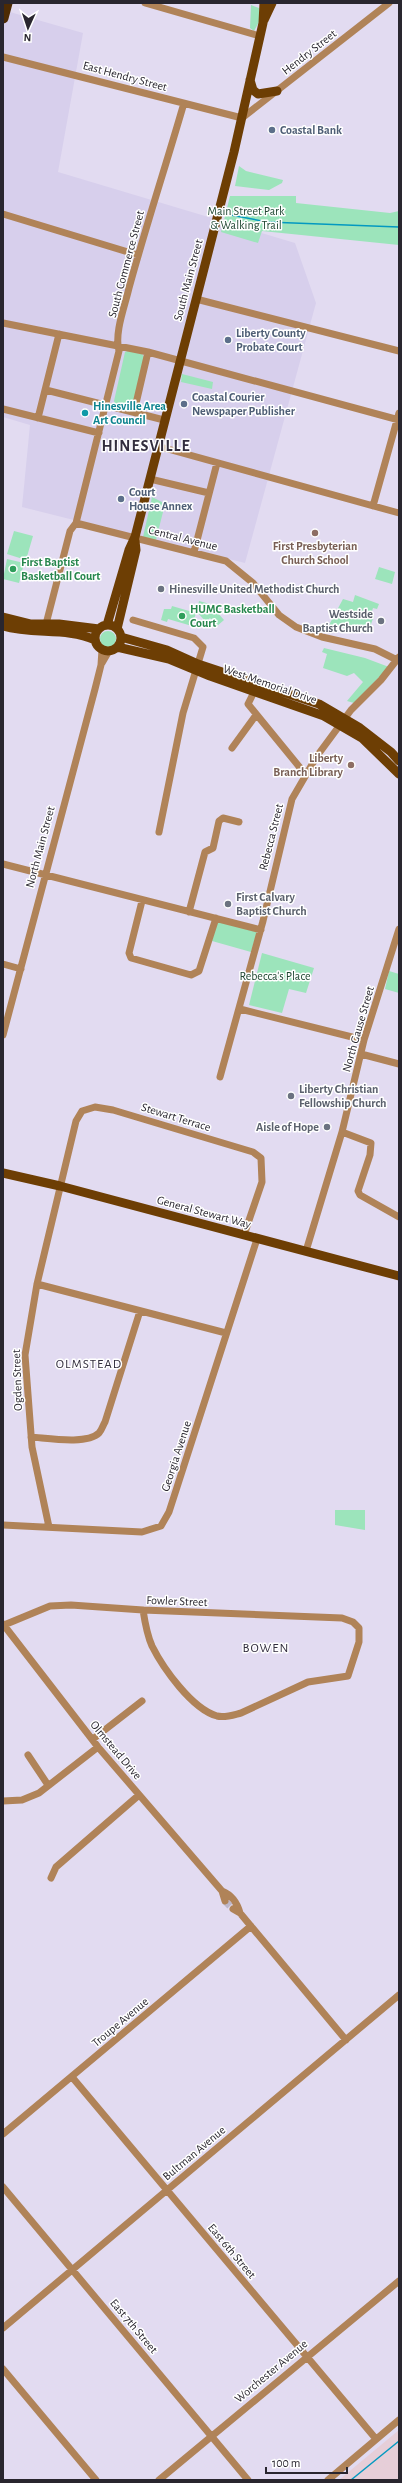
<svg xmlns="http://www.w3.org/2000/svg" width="402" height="2483" viewBox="0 0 402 2483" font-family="'Alegreya Sans',sans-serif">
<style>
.built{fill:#d7cfec}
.medical{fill:#e6ced8}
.green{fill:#9ce4bb}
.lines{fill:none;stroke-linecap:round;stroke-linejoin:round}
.stream{stroke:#0399c0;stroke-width:1.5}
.minor-tunnel{stroke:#bdb7ca;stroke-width:7;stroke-dasharray:7 3.5;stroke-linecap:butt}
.minor{stroke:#b08358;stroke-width:7}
.major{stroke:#6d3e04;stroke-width:9}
.highway{stroke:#4d2b03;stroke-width:11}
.service-dot{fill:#5c6f8a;stroke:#fff;stroke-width:1.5}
.culture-dot{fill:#0f9aa8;stroke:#fff;stroke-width:1.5}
.education-dot{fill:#8d6e63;stroke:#fff;stroke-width:1.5}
.leisure-dot{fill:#2e9e5b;stroke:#fff;stroke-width:1.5}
.worship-dot{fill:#6b7280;stroke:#fff;stroke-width:1.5}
.labels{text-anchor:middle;stroke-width:3;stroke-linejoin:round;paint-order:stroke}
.street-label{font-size:12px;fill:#29262f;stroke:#fff}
.service-label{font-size:12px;font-weight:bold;fill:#4e5e75;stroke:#fff;text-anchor:start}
.park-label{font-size:12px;fill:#1e4631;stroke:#fff}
.culture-label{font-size:12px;font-weight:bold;fill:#0d838f;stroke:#fff;text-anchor:start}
.education-label{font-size:12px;font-weight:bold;fill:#785e54;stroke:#fff}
.leisure-label{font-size:12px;font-weight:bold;fill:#27864d;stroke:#fff;text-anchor:start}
.worship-label{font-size:12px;font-weight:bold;fill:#5b616d;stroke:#fff;text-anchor:start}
.neighbourhood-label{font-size:13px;letter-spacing:1px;fill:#322d3e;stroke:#fff}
.district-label{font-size:16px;font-weight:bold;letter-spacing:1px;fill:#322d3e;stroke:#fff}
</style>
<rect width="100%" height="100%" fill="#e2dbf1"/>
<path class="built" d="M 3,10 L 83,33 L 58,172 L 295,243 L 316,303 L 245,563 L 22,507 L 30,425 L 3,417 Z"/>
<path class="medical" d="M 399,2430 L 399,2480 L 339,2480 Z"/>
<path class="green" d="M 251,5 L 259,8 L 259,22 L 254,31 L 250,28 Z
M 239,166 L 246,171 L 283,180 L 282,183 L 269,190 L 235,186 Z
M 230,196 L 296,196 L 296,203 L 390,213 L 399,211 L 399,245 L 262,231 L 258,243 L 221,232 Z
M 128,351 L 142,354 L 144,357 L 133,403 L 129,408 L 115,404 L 114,401 L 125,352 Z
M 182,374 L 213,382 L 212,389 L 181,382 Z
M 152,497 L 162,502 L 164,508 L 156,540 L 143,537 Z
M 14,531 L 33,536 L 26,560 L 7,554 Z
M 7,559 L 24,563 L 19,583 L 3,579 Z
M 379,567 L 395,572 L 392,584 L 375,579 Z
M 355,595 L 379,604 L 377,609 L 373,608 L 371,614 L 374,616 L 368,632 L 329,625 L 343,599 L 353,602 Z
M 199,601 L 210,604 L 224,620 L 217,626 L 210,618 L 206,622 L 197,612 Z
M 172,606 L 196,613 L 192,626 L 168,619 L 167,622 L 161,620 L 164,609 L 171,609 Z
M100 639a8 8 0 1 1 16 0a8 8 0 1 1-16 0Z
M 324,648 L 365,658 L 389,667 L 354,703 L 347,701 L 363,682 L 354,673 L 347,676 L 323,668 L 327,654 L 322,652 Z
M 217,921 L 257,932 L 251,952 L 212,941 Z
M 262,953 L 314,968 L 306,993 L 289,989 L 282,1013 L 249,1005 Z
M 389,971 L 399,974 L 399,993 L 385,989 Z
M 335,1510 L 365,1510 L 365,1530 L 335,1525 Z"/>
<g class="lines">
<path class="stream" d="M 226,214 L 267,222 L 399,227
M 351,2480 L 399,2441"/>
<path class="minor-tunnel" d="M 225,1901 L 233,1909"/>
<path class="minor" d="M 145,3 L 260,36
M 3,57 L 242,118 L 389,3
M 3,214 L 138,255
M 196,299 L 399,351
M 3,323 L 148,352 L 399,420
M 46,390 L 164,420
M 3,409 L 99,433
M 134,412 L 148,352
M 38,418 L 59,334
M 157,446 L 399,513
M 150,479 L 209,493
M 373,506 L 399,413
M 76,523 L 226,561 L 253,583 L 279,615 L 296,627 L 322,637 L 375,649 L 397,660
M 194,552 L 217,463
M 133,620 L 194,638 L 203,647 L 183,713 L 159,832
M 46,624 L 70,531 L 76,523 L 119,351 C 114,333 125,306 129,288 C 146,226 166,165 184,103
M 102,663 L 109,651
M 254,692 L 248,704 L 306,775
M 232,748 L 256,715
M 3,864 L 261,930
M 142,901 L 129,953 L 131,958 L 191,975 L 199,971 L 216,918
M 189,912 L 205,852 L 213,848 L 219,821 L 223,818 L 239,822
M 3,964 L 21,969
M 240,1009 L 364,1040
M 3,1035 L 95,689 L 101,665 L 102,650
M 361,1054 L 399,1064
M 220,1077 L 263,921 L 292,799 L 317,756 L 351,710 L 381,680 L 399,657
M 342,1132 L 371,1143 L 370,1155 L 358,1191 L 360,1195 L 399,1217
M 306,1251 L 342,1132 L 364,1040 L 399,929
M 37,1284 L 226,1333
M 31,1437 C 47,1438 87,1445 99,1433 C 102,1430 103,1425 105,1422 L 140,1311
M 3,1525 L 142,1532 L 161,1526 L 169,1512 L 257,1239
M 49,1527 L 32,1447 L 25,1355 L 37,1284 L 76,1121 L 82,1111 L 95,1107 L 113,1110 L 253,1152 L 261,1158 L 262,1182 L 244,1235
M 3,1624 L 98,1747 L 222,1891 L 225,1901
M 4,1625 L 50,1606 L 71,1605 L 143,1610 L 342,1618 L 353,1622 L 359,1628 L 359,1642 L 348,1676 L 308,1682 L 241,1713 C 233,1715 225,1718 217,1716 C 192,1709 163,1668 152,1646 C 147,1635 145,1623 143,1610
M 93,1739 L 142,1701
M 28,1755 L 48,1785
M 3,1801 L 22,1800 L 39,1793 L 98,1747
M 51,1878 L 56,1867 L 139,1795
M 222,1891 C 232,1895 237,1902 240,1913
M 233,1909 L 240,1913 L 346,2040
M 72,2077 L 376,2439
M 3,2134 L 251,1926
M 3,2187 L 248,2480
M 3,2328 L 399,1995
M 3,2369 L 96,2480
M 159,2480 L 399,2281
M 328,2480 L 399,2420"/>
<path class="major" d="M 264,20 L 272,3
M 250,80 L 253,90 L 258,94 L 277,91
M 3,617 L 31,624 L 59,624 L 99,629
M 107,625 L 129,550 L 135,537 L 234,152 L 263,23 L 264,3
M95 638a13 13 0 1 1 26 0a13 13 0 1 1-26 0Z
M 3,626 C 34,635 66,627 95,640
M 117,629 L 136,550 L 135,541
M 121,637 L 167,650 L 198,664 L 319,704 L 360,728 L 391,752 L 399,761
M 117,647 L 169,659 L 210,676 L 324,716 L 362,738 L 399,774
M 3,1173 L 60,1186 L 399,1276"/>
<path class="highway" d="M 3,18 L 7,3"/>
</g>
<g class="service-dot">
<circle cx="272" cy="130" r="4"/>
<circle cx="228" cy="340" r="4"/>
<circle cx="184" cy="404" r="4"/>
<circle cx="121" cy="499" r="4"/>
</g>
<circle class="culture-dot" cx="85" cy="413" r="4"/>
<g class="education-dot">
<circle cx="315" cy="533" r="4"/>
<circle cx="351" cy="765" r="4"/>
</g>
<g class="leisure-dot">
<circle cx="13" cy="569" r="4"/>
<circle cx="182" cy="616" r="4"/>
</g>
<g class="worship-dot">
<circle cx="161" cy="589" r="4"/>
<circle cx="381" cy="621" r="4"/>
<circle cx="228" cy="904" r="4"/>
<circle cx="291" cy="1096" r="4"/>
<circle cx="327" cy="1127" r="4"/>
</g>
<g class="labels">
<g class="street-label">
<text transform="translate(309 52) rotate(-38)" y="4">Hendry Street</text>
<text transform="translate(125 76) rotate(15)" y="4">East Hendry Street</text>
<text transform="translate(126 264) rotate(-75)" y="4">South Commerce Street</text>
<text transform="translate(188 280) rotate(-75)" y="4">South Main Street</text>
<text transform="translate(183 538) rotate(14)" y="4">Central Avenue</text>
<text transform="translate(270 684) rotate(19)" y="4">West Memorial Drive</text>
<text transform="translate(271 837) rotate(-76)" y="4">Rebecca Street</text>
<text transform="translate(40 847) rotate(-75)" y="4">North Main Street</text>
<text transform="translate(358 1029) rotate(-74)" y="4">North Gause Street</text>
<text transform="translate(176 1117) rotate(17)" y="4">Stewart Terrace</text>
<text transform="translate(204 1212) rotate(15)" y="4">General Stewart Way</text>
<text transform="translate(17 1380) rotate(-92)" y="4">Ogden Street</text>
<text transform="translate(176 1456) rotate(-72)" y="4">Georgia Avenue</text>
<text transform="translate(177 1601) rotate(2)" y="4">Fowler Street</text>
<text transform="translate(116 1750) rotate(50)" y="4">Olmstead Drive</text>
<text transform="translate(120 2022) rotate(-40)" y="4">Troupe Avenue</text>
<text transform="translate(194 2153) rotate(-40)" y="4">Bultman Avenue</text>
<text transform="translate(232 2251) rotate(50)" y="4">East 6th Street</text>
<text transform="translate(134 2326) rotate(50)" y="4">East 7th Street</text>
<text transform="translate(271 2371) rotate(-40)" y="4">Worchester Avenue</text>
</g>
<g class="service-label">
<text x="280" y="134">Coastal Bank</text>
<text x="236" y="337">Liberty County<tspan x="236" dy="14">Probate Court</tspan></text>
<text x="192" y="401">Coastal Courier<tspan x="192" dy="14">Newspaper Publisher</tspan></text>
<text x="129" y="496">Court<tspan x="129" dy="14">House Annex</tspan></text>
</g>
<g class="park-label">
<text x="246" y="215">Main Street Park<tspan x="246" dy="14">&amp; Walking Trail</tspan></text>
<text x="275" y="980">Rebecca's Place</text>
</g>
<g class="culture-label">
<text x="93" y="410">Hinesville Area<tspan x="93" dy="14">Art Council</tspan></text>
</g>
<g class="education-label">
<text x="315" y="550">First Presbyterian<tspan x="315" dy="14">Church School</tspan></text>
<text x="343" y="762" text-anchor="end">Liberty<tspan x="343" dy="14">Branch Library</tspan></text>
</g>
<g class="leisure-label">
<text x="21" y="566">First Baptist<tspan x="21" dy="14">Basketball Court</tspan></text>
<text x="190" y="613">HUMC Basketball<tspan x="190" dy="14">Court</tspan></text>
</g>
<g class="worship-label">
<text x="169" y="593">Hinesville United Methodist Church</text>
<text x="373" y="618" text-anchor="end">Westside<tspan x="373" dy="14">Baptist Church</tspan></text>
<text x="236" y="901">First Calvary<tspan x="236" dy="14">Baptist Church</tspan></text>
<text x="299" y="1093">Liberty Christian<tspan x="299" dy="14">Fellowship Church</tspan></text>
<text x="319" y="1131" text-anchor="end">Aisle of Hope</text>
</g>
<g class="neighbourhood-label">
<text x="89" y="1368">OLMSTEAD</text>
<text x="266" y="1652">BOWEN</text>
</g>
<g class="district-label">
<text x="146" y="451">HINESVILLE</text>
</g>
</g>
<rect width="402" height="2483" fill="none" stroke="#29262f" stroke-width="8"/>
<g transform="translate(28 28) rotate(183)" stroke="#ffffff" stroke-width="3" paint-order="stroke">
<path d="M0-3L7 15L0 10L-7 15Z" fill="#29262f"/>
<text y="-6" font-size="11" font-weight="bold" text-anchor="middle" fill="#29262f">N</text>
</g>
<path d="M266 2467v6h81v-6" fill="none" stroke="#29262f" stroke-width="2"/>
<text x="272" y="2467" font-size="12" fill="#29262f" stroke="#ffffff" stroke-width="3" paint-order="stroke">100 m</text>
</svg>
